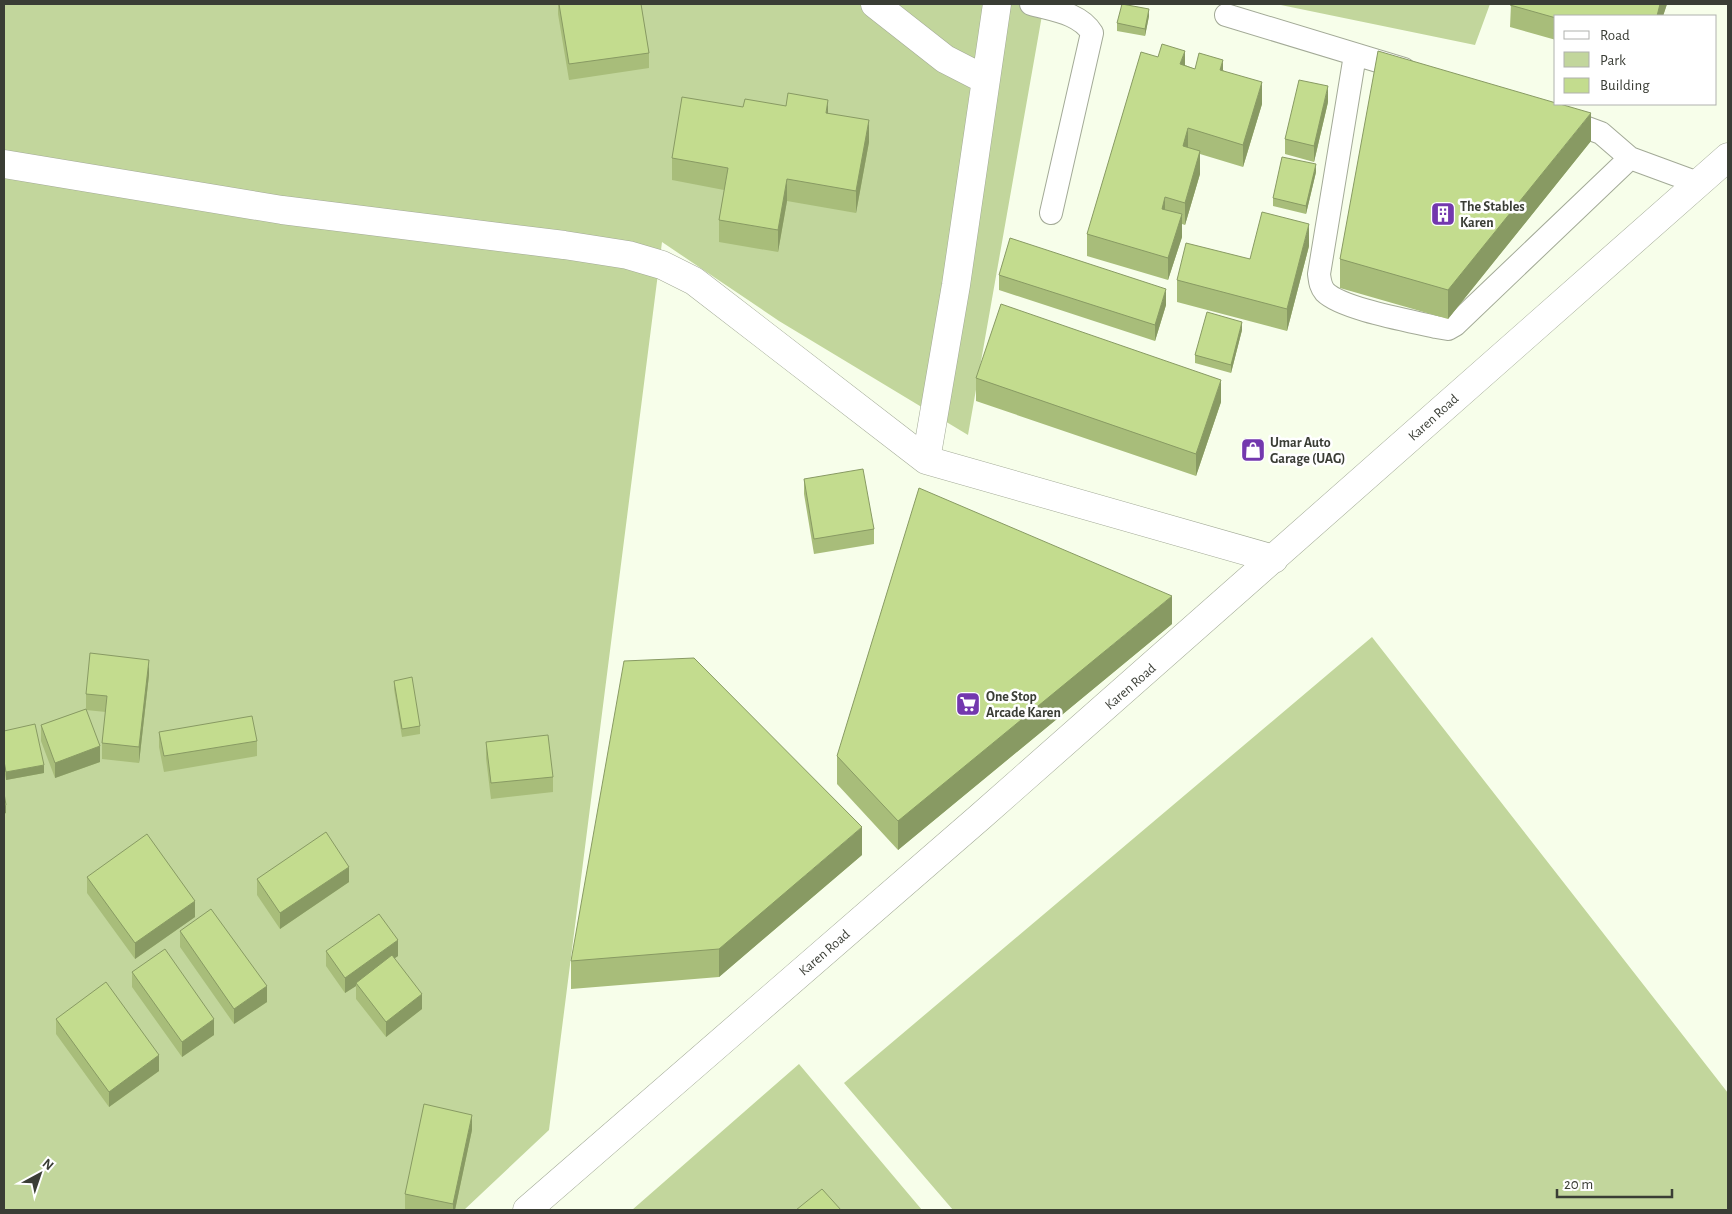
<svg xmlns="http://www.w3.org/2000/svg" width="1732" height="1214" viewBox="0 0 1732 1214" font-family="'Alegreya Sans',sans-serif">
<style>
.green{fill:#c2d69c}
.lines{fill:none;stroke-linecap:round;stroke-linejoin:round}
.service-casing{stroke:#a3aa97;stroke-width:24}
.minor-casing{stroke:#a3aa97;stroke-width:29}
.service{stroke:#fff;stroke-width:22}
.minor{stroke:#fff;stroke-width:28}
.wall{fill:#a8bd7a}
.shaded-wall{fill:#889a63}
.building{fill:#c3dc8e;stroke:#889a63}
.labels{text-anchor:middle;stroke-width:5;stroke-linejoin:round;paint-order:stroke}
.poi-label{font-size:14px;font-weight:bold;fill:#3a3d35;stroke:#fff;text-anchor:start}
.street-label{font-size:14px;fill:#3a3d35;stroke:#fff}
</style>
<rect width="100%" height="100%" fill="#f7feea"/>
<path class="green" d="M 4,4 L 1044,4 L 968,435 L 779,321 L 662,242 L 549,1130 L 464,1210 L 4,1210 Z
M 1276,4 L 1490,4 L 1475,45 Z
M 1372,637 L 1728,1093 L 1728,1210 L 953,1210 L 844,1083 Z
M 799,1064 L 922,1210 L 632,1210 Z"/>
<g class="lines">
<defs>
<path id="service" d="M 1031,4 C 1052,10 1080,13 1092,33 L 1051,213
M 1226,15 L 1404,69
M 1355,55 L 1319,274 C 1320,281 1320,286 1325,292 C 1342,309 1411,321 1436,327 L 1448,329 L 1455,325 L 1630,158
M 1563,119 L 1601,133 L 1630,158 L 1698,183"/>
<path id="minor" d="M 875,4 L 945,59 L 986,80
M 4,164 L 282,210 L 564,245 L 628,255 L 662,265 L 694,281 L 926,460 L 1274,559
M 926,460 L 956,285 L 997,4
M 527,1210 L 980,817 L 1728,157"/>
</defs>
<use href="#service" class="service-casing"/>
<use href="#minor" class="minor-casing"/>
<use href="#service" class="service"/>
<use href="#minor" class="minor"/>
</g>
<path class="wall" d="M 558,4 L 641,4 L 649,53 L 649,68 L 569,80 L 558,14 Z
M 1511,4 L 1667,4 L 1663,16 L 1556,16 L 1556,40 L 1510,27 Z
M 1149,16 L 1145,36 L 1117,31 L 1117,23 Z
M 1185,65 L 1195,69 L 1223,70 L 1262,104 L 1243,167 L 1200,154 L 1200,174 L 1185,225 L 1182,224 L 1182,237 L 1168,280 L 1087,256 L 1087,234 Z
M 1328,102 L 1314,162 L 1285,154 L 1285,139 Z
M 743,107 L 828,113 L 869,142 L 856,213 L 787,201 L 778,252 L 719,242 L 719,220 L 724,190 L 672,180 L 672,158 Z
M 1591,141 L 1448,319 L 1340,288 L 1340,259 Z
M 1316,172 L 1306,214 L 1273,206 L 1273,198 Z
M 1309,246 L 1287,331 L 1177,302 L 1177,280 Z
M 999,275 L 1166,305 L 1155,341 L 999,290 Z
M 1242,330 L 1231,373 L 1195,363 L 1195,355 Z
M 976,378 L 1221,402 L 1196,476 L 976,401 Z
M 804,479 L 874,529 L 874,544 L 814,554 L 804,494 Z
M 1172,624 L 898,850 L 837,784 L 837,756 Z
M 149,675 L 139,763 L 102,759 L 102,743 L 106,712 L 86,710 L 100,762 L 55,778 L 41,741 L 41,725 L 86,709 L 86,694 Z
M 394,681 L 420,726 L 420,734 L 402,737 L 394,689 Z
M 4,731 L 44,773 L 6,780 L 4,769 Z
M 159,732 L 257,741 L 257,756 L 164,772 L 159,747 Z
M 486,742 L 553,777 L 553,792 L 491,799 L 486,758 Z
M 862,855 L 719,977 L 571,989 L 571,961 Z
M 87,877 L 195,917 L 135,959 L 87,893 Z
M 257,879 L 349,882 L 280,929 L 257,895 Z
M 180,931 L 267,1002 L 234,1024 L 180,947 Z
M 326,951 L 398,956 L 394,958 L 422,1009 L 386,1037 L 356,999 L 356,986 L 345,993 L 326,966 Z
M 132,972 L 214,1035 L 182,1057 L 132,987 Z
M 56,1019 L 159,1071 L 109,1107 L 56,1034 Z
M 472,1130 L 455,1210 L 410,1210 L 405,1209 L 405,1194 Z"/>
<path class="shaded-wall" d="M 1660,4 L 1667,4 L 1663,16 L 1657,16 Z
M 1149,9 L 1149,16 L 1145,36 L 1145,29 Z
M 1185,51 L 1185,73 L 1180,64 Z
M 1223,60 L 1223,83 L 1220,70 Z
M 1262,82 L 1262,104 L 1243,167 L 1243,145 Z
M 1328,86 L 1328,102 L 1314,162 L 1314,146 Z
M 828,100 L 828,123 L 826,113 Z
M 1591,113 L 1591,141 L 1448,319 L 1448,290 Z
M 869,120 L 869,142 L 856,213 L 856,191 Z
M 1188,128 L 1188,150 L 1183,146 Z
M 1200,151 L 1200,174 L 1185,225 L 1185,203 Z
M 1316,164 L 1316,172 L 1306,214 L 1306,206 Z
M 787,179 L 787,201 L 778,252 L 778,230 Z
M 1165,197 L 1165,219 L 1162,209 Z
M 1182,214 L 1182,237 L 1168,280 L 1168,258 Z
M 1309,224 L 1309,246 L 1287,331 L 1287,309 Z
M 1166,289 L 1166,305 L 1155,341 L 1155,325 Z
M 1242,322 L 1242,330 L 1231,373 L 1231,365 Z
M 1221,380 L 1221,402 L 1196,476 L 1196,454 Z
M 1172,596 L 1172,624 L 898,850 L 898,821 Z
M 149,660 L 149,675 L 139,763 L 139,747 Z
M 100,746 L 100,762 L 55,778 L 55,763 Z
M 44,765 L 44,773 L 6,780 L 6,772 Z
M 6,805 L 6,813 L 4,814 L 4,806 Z
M 862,827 L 862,855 L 719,977 L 719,949 Z
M 349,867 L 349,882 L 280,929 L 280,913 Z
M 195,901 L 195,917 L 135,959 L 135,943 Z
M 398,940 L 398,956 L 357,985 L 356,983 L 356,986 L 345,993 L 345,978 Z
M 267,986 L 267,1002 L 234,1024 L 234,1009 Z
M 422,994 L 422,1009 L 386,1037 L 386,1022 Z
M 214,1019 L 214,1035 L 182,1057 L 182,1042 Z
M 159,1055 L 159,1071 L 109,1107 L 109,1092 Z
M 472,1115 L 472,1130 L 455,1210 L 453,1210 L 453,1204 Z"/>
<path class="building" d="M 559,4 L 641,4 L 649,53 L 569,64 Z
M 1122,4 L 1149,9 L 1145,29 L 1117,23 Z
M 1511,4 L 1660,4 L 1657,16 L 1556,16 L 1556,18 L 1510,5 Z
M 1162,44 L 1185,51 L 1180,64 L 1195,69 L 1199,53 L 1223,60 L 1220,70 L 1262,82 L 1243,145 L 1188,128 L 1183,146 L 1200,151 L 1185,203 L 1165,197 L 1162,209 L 1182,214 L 1168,258 L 1087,234 L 1141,52 L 1158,57 Z
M 1378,51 L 1556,103 L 1556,104 L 1560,104 L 1591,113 L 1448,290 L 1340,259 Z
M 1299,80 L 1328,86 L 1314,146 L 1285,139 Z
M 788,93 L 828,100 L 826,113 L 869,120 L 856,191 L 787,179 L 778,230 L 719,220 L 728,168 L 672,158 L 682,97 L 743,107 L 745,99 L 786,106 Z
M 1282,157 L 1316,164 L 1306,206 L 1273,198 Z
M 1262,212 L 1309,224 L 1287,309 L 1177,280 L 1186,243 L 1250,259 Z
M 1010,238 L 1166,289 L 1155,325 L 999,275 Z
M 1001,304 L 1221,380 L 1196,454 L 976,378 Z
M 1207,312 L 1242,322 L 1231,365 L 1195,355 Z
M 863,469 L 874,529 L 814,539 L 804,479 Z
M 919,488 L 1172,596 L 898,821 L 837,756 Z
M 90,653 L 149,660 L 139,747 L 102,743 L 107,696 L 86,694 Z
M 694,658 L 862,827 L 719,949 L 571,961 L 624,661 Z
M 412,677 L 420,726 L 402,729 L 394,681 Z
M 86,709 L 100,746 L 55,763 L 41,725 Z
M 252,716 L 257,741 L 164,756 L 159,732 Z
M 35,724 L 44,765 L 6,772 L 4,761 L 4,731 Z
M 548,735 L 553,777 L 491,783 L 486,742 Z
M 4,793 L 6,805 L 4,806 Z
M 326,832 L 349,867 L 280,913 L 257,879 Z
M 147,834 L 195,901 L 135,943 L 87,877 Z
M 211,909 L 267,986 L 234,1009 L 180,931 Z
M 379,914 L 398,940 L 345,978 L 326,951 Z
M 165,949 L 214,1019 L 182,1042 L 132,972 Z
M 392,955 L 422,994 L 386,1022 L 356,983 Z
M 106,982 L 159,1055 L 109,1092 L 56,1019 Z
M 424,1104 L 472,1115 L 453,1204 L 405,1194 Z
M 822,1189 L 841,1210 L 796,1210 Z"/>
<defs>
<symbol id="building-square" viewBox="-11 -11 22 22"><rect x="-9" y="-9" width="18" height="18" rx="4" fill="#7338ae" stroke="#fff"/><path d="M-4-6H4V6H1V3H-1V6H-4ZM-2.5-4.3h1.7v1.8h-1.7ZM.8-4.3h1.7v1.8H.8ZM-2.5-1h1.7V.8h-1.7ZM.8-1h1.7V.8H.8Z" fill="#fff"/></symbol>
<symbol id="shop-square" viewBox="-11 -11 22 22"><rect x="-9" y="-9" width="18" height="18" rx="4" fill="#7338ae" stroke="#fff"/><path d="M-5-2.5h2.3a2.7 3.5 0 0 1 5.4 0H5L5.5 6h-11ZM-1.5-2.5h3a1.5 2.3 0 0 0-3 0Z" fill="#fff"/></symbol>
<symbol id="supermarket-square" viewBox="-11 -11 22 22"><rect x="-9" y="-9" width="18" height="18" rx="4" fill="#7338ae" stroke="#fff"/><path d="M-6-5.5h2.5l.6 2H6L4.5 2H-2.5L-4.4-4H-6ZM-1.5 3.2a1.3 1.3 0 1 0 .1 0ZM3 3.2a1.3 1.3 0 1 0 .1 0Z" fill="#fff"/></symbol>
</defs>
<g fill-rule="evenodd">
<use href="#building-square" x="1429" y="200" width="28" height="28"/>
<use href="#shop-square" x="1239" y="436" width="28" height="28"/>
<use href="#supermarket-square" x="954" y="690" width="28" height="28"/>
</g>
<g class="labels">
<g class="poi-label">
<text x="1460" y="211">The Stables<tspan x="1460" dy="16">Karen</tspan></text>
<text x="1270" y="447">Umar Auto<tspan x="1270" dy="16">Garage (UAG)</tspan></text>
<text x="986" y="701">One Stop<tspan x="986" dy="16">Arcade Karen</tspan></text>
</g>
<g class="street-label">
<text transform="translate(1433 417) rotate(-42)" y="5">Karen Road</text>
<text transform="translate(1130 686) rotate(-41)" y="5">Karen Road</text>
<text transform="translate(824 952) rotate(-41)" y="5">Karen Road</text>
</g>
</g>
<rect width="1732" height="1214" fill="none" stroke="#3a3d35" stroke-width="10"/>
<rect x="1554" y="15" width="162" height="90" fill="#ffffff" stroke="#b0b1ae"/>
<rect x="1564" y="31" width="25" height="8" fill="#ffffff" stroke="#b0b1ae"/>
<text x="1600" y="40" font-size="15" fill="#3a3d35">Road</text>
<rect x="1564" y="52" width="25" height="15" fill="#c2d69c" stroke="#b0b1ae"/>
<text x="1600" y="65" font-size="15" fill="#3a3d35">Park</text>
<rect x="1564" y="78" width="25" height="15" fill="#c3dc8e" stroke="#b0b1ae"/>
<text x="1600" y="90" font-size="15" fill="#3a3d35">Building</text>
<g transform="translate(40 1174) rotate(40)" stroke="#ffffff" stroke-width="4" paint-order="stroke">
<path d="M0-4L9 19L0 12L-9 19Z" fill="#3a3d35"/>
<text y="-8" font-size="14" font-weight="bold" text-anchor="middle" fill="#3a3d35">N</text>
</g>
<path d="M1557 1189v8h115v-8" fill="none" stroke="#3a3d35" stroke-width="2.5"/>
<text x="1564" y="1189" font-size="15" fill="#3a3d35" stroke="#ffffff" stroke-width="4" paint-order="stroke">20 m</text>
</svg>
